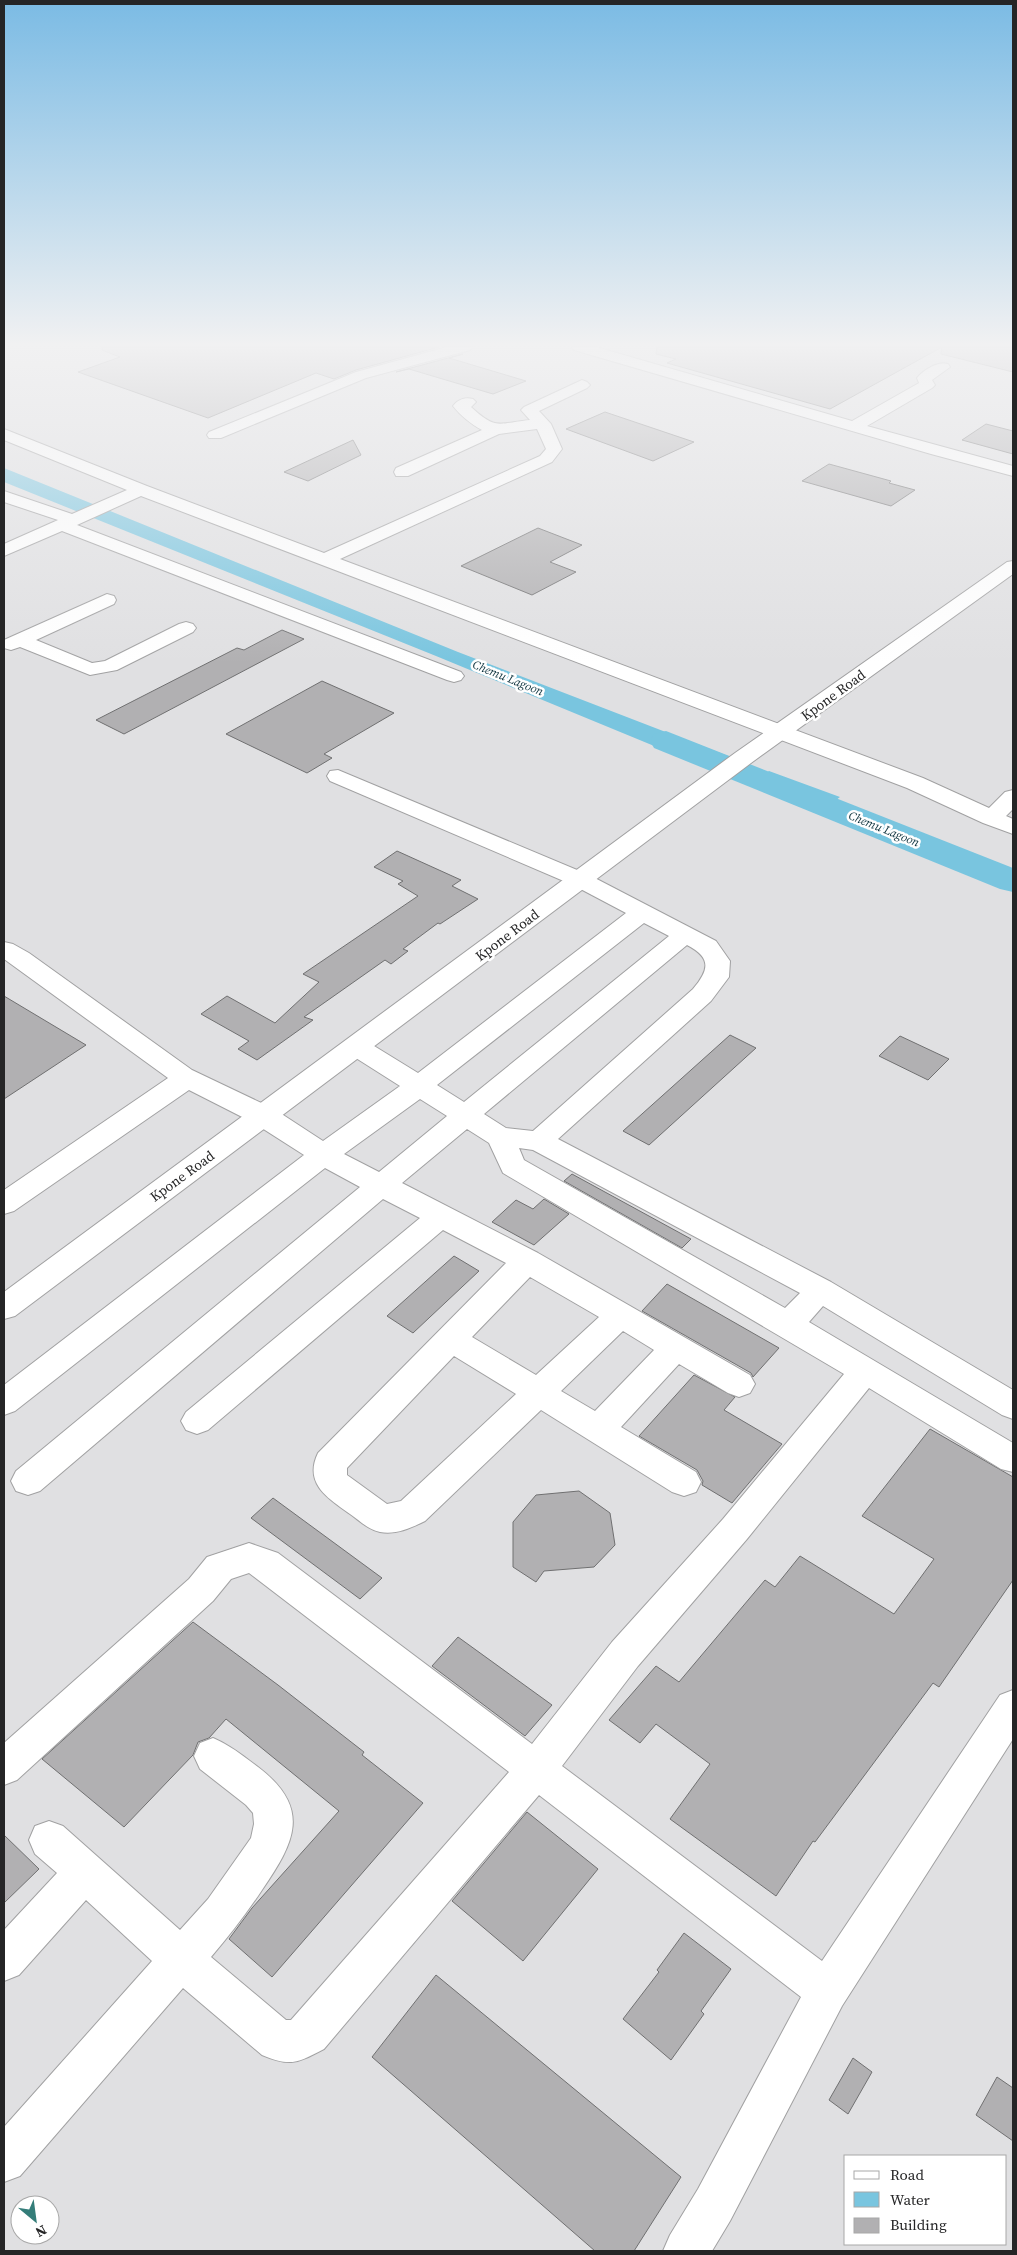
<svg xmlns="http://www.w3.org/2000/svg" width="1017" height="2255" viewBox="0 0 1017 2255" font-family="'Source Serif 4',serif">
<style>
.water{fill:#79c5df}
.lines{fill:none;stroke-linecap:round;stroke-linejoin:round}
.river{fill:#79c5df;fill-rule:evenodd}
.building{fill:#b1b0b2;stroke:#707071}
.minor-casing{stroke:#a1a1a2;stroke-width:2}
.major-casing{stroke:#a1a1a2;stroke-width:2}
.minor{fill:#fff;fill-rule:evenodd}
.major{fill:#fff;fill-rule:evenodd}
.labels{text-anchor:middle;stroke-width:5;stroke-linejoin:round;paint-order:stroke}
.far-water-label{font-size:12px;font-style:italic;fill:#0e333e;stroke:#fff}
.street-label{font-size:14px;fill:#252526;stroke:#fff}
</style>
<rect width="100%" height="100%" fill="#e0e0e2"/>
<path class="water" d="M 4,468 L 458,652 L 728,756 L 710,769 L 436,656 L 4,482 Z
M 769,771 L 840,797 L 818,814 L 750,786 Z"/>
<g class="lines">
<path class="river" d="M 666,731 L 1013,868 L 1013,892 L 1000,889 L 654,748 L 650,741 L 654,734 Z"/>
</g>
<path class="building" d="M 102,347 L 439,347 L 356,370 L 334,379 L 316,373 L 208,418 L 78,372 L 120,357 L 102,350 Z
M 657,347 L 942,347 L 830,409 L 667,363 L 676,359 L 656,354 Z
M 942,347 L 1013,347 L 1013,372 L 941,354 Z
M 463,354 L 449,358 L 526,381 L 493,394 L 409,369 L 396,372 Z
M 605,412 L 694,442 L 653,461 L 566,429 Z
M 986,424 L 1013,431 L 1013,454 L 962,440 Z
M 353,440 L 361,455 L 308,481 L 284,472 Z
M 829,464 L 891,481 L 889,483 L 915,490 L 891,506 L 802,481 Z
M 538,528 L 582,545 L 550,562 L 576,572 L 532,595 L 461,566 Z
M 282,630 L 304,639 L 124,734 L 96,720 L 237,648 L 244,650 Z
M 322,681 L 394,713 L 324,754 L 332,758 L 307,773 L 226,734 Z
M 397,851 L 461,880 L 452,886 L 478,899 L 440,924 L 438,923 L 403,949 L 408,951 L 391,964 L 385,960 L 304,1017 L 313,1020 L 257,1060 L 238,1049 L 249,1041 L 201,1014 L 227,996 L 275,1023 L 319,982 L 303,974 L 418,896 L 398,884 L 403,881 L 374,867 Z
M 4,996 L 86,1045 L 4,1099 Z
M 730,1035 L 756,1048 L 649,1145 L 623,1131 Z
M 900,1036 L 949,1059 L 928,1080 L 879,1056 Z
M 572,1174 L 691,1239 L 682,1248 L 564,1181 Z
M 544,1199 L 569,1214 L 534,1245 L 492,1222 L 516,1200 L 533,1209 Z
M 454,1256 L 479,1271 L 413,1333 L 387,1316 Z
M 667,1284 L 779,1348 L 753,1377 L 751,1373 L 642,1311 Z
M 694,1375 L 735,1397 L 724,1410 L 782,1444 L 732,1503 L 702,1485 L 703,1481 L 697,1470 L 639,1436 Z
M 930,1429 L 1013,1477 L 1013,1580 L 939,1687 L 933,1683 L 815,1842 L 813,1841 L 776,1896 L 670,1819 L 710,1764 L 656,1724 L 640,1743 L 609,1720 L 656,1666 L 679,1682 L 765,1580 L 775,1587 L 800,1556 L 894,1614 L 934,1559 L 862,1516 Z
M 579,1491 L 610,1513 L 615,1545 L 594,1567 L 544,1571 L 536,1582 L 513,1567 L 513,1522 L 536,1495 Z
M 273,1498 L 382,1578 L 360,1599 L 251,1518 Z
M 193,1622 L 278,1685 L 364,1752 L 362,1755 L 423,1803 L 272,1977 L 229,1939 L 252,1908 L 339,1811 L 226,1719 L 209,1738 L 198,1742 L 193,1755 L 124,1827 L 42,1759 Z
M 458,1637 L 552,1705 L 525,1736 L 432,1666 Z
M 527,1812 L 598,1869 L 523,1961 L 452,1901 Z
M 4,1835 L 39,1869 L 4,1903 Z
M 684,1933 L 731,1969 L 701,2011 L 704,2014 L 671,2060 L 623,2019 L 659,1972 L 657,1970 Z
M 436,1975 L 681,2177 L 634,2251 L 595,2251 L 372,2057 Z
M 853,2058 L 872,2072 L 848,2114 L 829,2100 Z
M 997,2077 L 1013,2088 L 1013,2141 L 976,2115 Z"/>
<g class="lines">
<defs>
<path id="minor" d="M 447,347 L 472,347 L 470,350 L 366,378 L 221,438 L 209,438 L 207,435 L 209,432 L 356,372 Z
M 572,347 L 596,347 L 852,421 L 919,383 L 917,378 C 923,370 938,361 948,364 L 950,367 L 932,380 L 935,385 L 932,388 L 867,426 L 1013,466 L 1013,476 L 931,454 L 574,350 Z
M 582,380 L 587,382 L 590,385 L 587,388 L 539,411 L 551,424 L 562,449 L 552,462 L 340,559 L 923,778 L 989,808 L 1005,792 L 1013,790 L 1013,809 L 1006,816 L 1013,819 L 1013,834 L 983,823 L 907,788 L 141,496 L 77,525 L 461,672 L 464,676 L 461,680 L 454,682 L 447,680 L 62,531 L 4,556 L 4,544 L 58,520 L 4,502 L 4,491 L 72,514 L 127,490 L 4,440 L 4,429 L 147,486 L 324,553 L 540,456 L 546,449 L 537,429 L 499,434 L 408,476 L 396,476 L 394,472 L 396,468 L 482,430 C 471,424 461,416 453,406 C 458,399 466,397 473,399 L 476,402 L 471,407 C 497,431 499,423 530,420 L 521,410 L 524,407 Z
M 107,594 L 114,596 L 116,600 L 114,604 L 36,640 L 92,663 L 105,661 L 179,624 L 186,622 L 193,624 L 196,628 L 193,632 L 117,670 L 90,675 L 20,647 L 11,650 L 4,648 L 4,640 Z
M 338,770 L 589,875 L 716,941 L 730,961 L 729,977 L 711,1001 L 558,1139 L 831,1282 L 1013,1390 L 1013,1419 L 1002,1415 L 823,1306 L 809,1322 L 1013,1443 L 1013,1472 L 1001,1469 L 869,1388 L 747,1539 L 638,1666 L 562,1766 L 822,1961 L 1000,1695 L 1013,1690 L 1013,1739 L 842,2006 L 730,2221 L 712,2251 L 663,2251 L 670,2235 L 698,2189 L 801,1997 L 539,1795 L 324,2049 C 297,2063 291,2067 262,2055 L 183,1988 L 20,2176 L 4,2182 L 4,2127 L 152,1961 L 86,1900 L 19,1975 L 4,1981 L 4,1930 L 57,1873 L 35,1854 L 29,1840 L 35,1826 L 49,1821 L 63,1826 L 180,1930 L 208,1899 L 251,1838 L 254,1824 L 253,1813 L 246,1805 L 200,1769 L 194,1756 L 200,1743 L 213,1738 C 230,1745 243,1756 258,1767 C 312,1808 295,1842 262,1890 C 246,1914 229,1936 211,1957 L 286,2020 L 291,2020 L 509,1772 L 249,1573 L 231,1579 L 213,1601 L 17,1780 L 4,1785 L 4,1743 L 189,1579 L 207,1557 L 249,1543 L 278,1553 L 532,1744 L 612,1642 L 723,1519 L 844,1374 L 503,1173 L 489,1143 L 467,1129 L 402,1183 L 538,1253 L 750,1375 L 755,1384 L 750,1393 L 739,1397 L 728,1393 L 679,1364 L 621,1427 L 696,1472 L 701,1482 L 696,1492 L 684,1496 L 672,1492 L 541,1410 L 425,1521 C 411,1528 396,1535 380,1532 C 369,1530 360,1521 350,1514 C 329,1499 303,1484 318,1453 L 506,1263 L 443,1230 L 208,1430 L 197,1434 L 186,1430 L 181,1421 L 186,1412 L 420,1218 L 383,1199 L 40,1491 L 28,1495 L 16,1491 L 11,1481 L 16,1471 L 360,1187 L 325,1168 L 15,1411 L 4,1415 L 4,1385 L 304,1155 L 254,1123 L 189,1090 L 14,1211 L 4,1214 L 4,1190 L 168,1078 L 4,959 L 4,942 L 13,944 L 29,953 L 192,1070 L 274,1109 L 323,1141 L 400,1086 L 348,1053 L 344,1047 L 348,1041 L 357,1039 L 366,1041 L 418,1073 L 626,913 L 573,885 L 330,781 L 327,776 L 330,771 ZM 644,923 L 669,936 L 464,1102 L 437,1085 ZM 687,945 C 712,958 709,970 693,989 L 533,1131 L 506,1128 L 484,1114 ZM 420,1099 L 447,1116 L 379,1172 L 344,1154 ZM 519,1148 L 533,1150 L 800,1293 L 785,1308 L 524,1160 ZM 530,1277 L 599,1317 L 536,1375 L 472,1337 ZM 623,1331 L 654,1350 L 595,1411 L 561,1391 ZM 454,1356 L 516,1394 L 401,1501 L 387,1504 L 347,1475 L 347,1468 Z"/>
<path id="major" d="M 1013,561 L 1013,574 L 751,763 L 15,1316 L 4,1319 L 4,1292 L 735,753 L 1007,562 Z"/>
</defs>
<use href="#minor" class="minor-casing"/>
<use href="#major" class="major-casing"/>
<use href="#minor" class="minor"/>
<use href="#major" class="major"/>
</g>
<linearGradient id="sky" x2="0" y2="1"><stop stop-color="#7bbbe4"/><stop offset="0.52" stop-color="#f1f1f2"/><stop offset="1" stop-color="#f1f1f2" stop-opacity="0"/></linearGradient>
<rect width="1017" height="663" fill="url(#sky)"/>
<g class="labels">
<g class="far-water-label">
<text transform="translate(508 678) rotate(22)" y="4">Chemu Lagoon</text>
<text transform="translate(884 829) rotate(22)" y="4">Chemu Lagoon</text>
</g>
<g class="street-label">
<text transform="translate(833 695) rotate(-36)" y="5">Kpone Road</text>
<text transform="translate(507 935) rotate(-37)" y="5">Kpone Road</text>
<text transform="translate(182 1176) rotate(-36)" y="5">Kpone Road</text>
</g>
</g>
<rect width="1017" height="2255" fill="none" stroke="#252526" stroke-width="10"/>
<rect x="844" y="2155" width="162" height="90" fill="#ffffff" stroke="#a8a8a8"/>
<rect x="854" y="2171" width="25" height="8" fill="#ffffff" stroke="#a8a8a8"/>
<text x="890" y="2180" font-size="15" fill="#252526">Road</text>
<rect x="854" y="2192" width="25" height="15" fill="#79c5df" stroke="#a8a8a8"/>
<text x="890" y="2205" font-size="15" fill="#252526">Water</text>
<rect x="854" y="2218" width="25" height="15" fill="#b1b0b2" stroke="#a8a8a8"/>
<text x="890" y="2230" font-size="15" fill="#252526">Building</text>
<g transform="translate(35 2220) rotate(151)"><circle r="24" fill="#ffffff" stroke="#a8a8a8"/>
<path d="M0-4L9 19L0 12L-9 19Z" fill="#347d79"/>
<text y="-8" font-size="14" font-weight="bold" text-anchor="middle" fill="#252526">N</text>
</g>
</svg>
